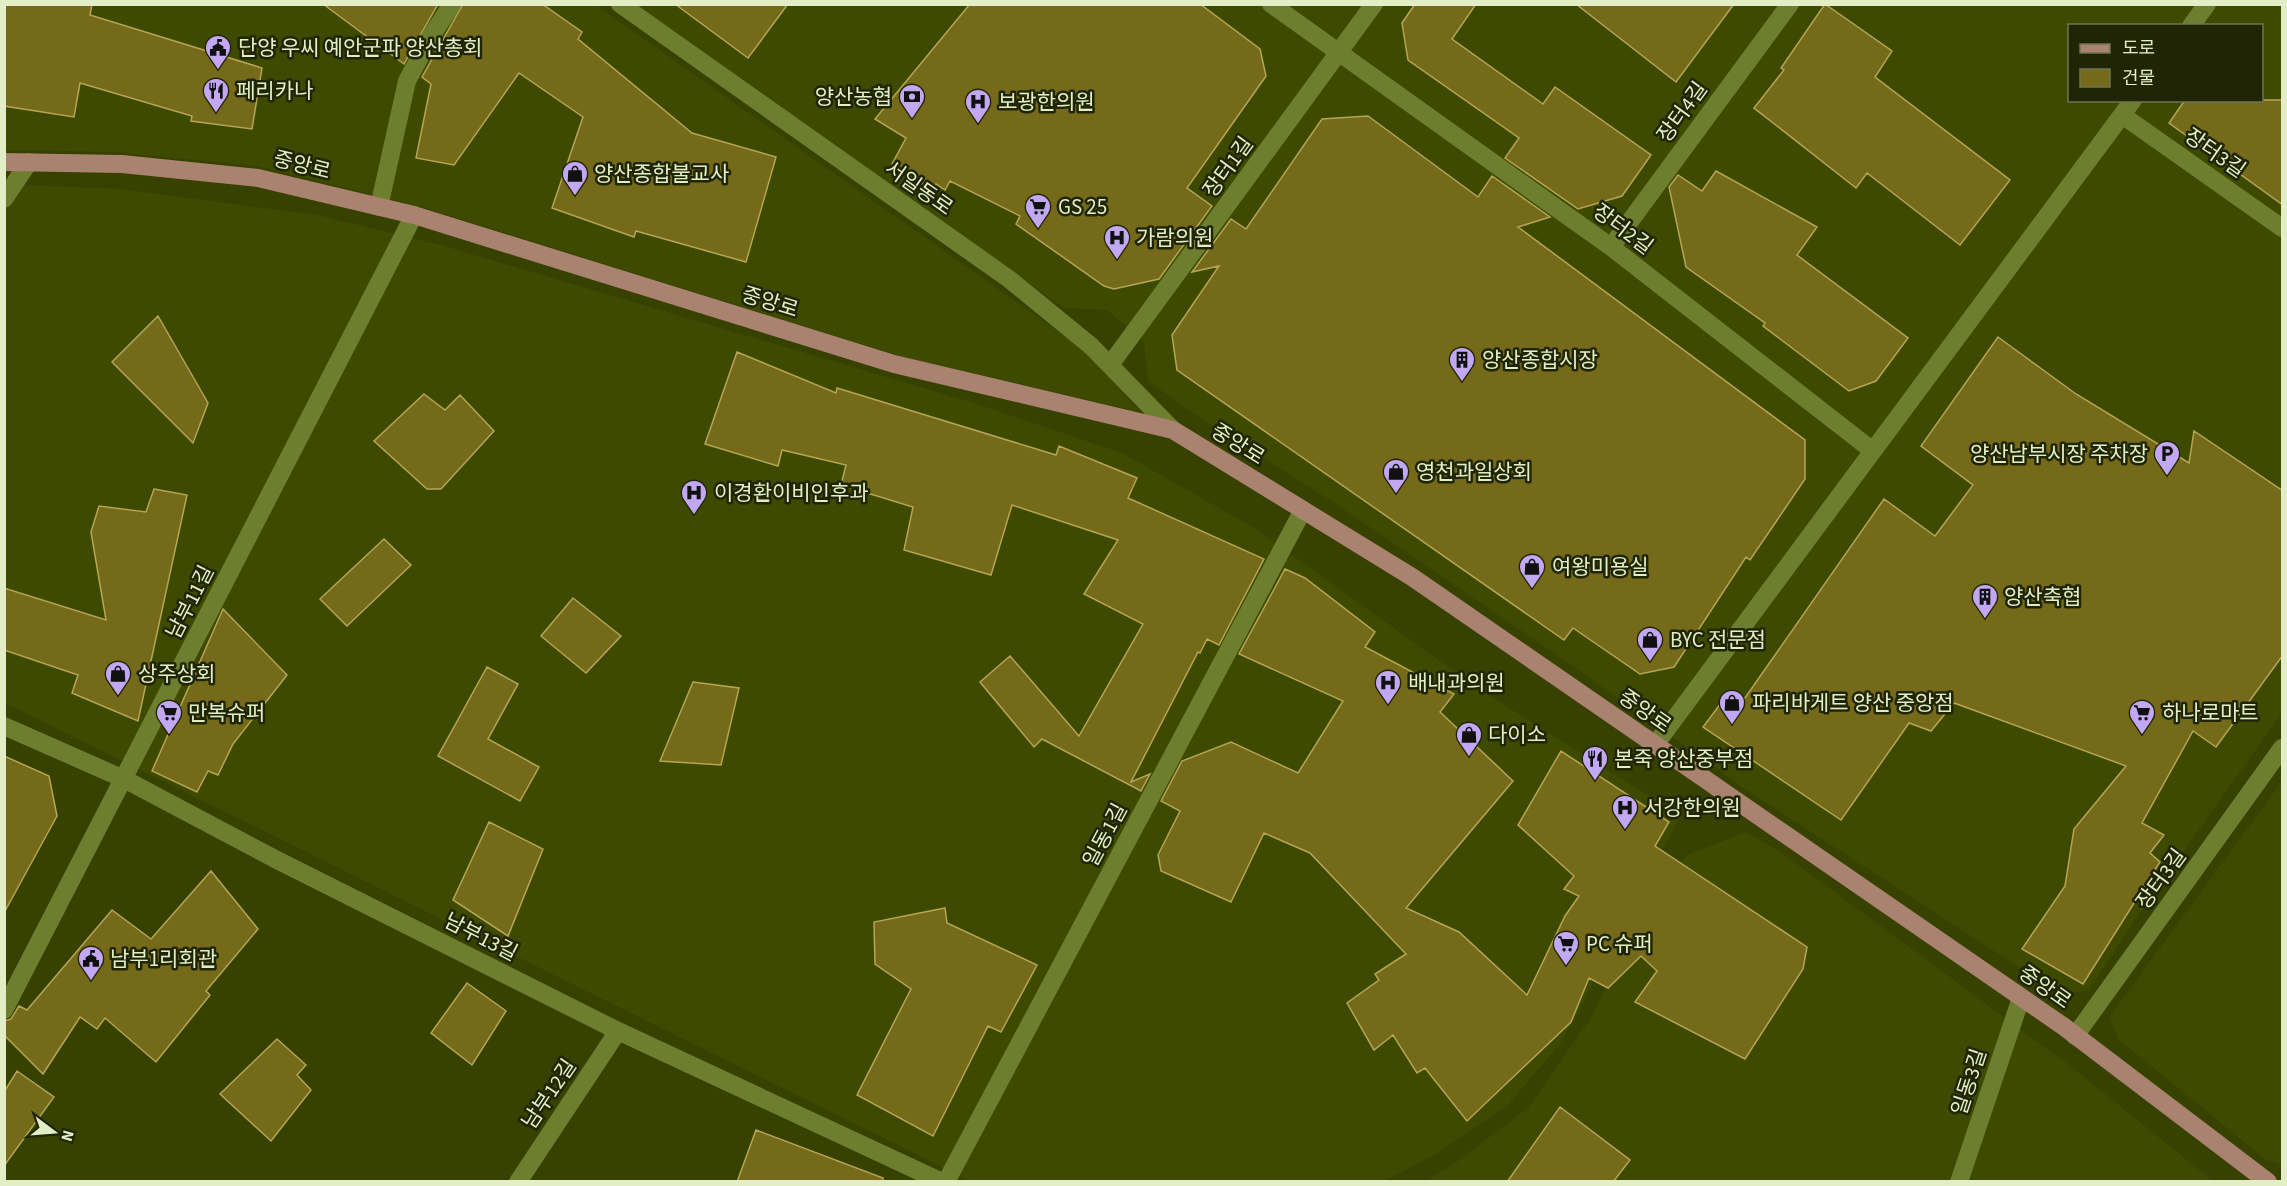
<svg xmlns="http://www.w3.org/2000/svg" width="2287" height="1186" viewBox="0 0 2287 1186" font-family="'Source Sans 3','Noto Sans KR',sans-serif">
<style>
.built{fill:#3e4a00;fill-rule:evenodd}
.building{fill:#75691a;stroke:#b5a653;stroke-width:1.5}
.lines{fill:none;stroke-linecap:round;stroke-linejoin:round}
.minor{stroke:#6e7e2f;stroke-width:18}
.major{stroke:#a98270;stroke-width:18}
.labels{text-anchor:middle;stroke-width:5;stroke-linejoin:round;paint-order:stroke}
.poi-label{font-size:21px;fill:#e3eec6;stroke:#202605;text-anchor:start}
.street-label{font-size:21px;fill:#e3eec6;stroke:#202605}
</style>
<rect width="100%" height="100%" fill="#374100"/>
<path class="built" d="M 5,5 L 596,5 L 1082,348 L 1140,412 L 900,356 L 422,207 L 257,166 L 115,152 L 5,150 Z
M 636,5 L 2282,5 L 2282,713 L 2143,908 L 2089,990 L 2060,994 L 1745,789 L 1593,680 L 1336,504 L 1197,416 L 1148,381 L 1144,342 L 1107,310 L 1064,308 ZM 2070,26 L 2262,26 L 2262,100 L 2070,100 Z
M 4,184 L 121,189 L 317,215 L 441,245 L 971,402 L 1122,453 L 1256,529 L 1479,689 L 1681,816 L 1622,921 L 1583,1004 L 1560,1044 L 1507,1106 L 1436,1154 L 1385,1181 L 970,1181 L 5,703 Z
M 2282,781 L 2282,1165 L 2266,1160 L 2118,1039 L 2110,1016 Z
M 1746,832 L 1782,853 L 2073,1068 L 2213,1181 L 1425,1182 L 1455,1163 L 1528,1108 L 1592,1016 L 1634,928 L 1686,855 Z"/>
<path class="building" d="M 4,4 L 92,4 L 90,15 L 262,68 L 252,129 L 191,121 L 192,116 L 80,83 L 74,117 L 4,106 Z
M 323,4 L 438,4 L 404,64 Z
M 463,4 L 542,4 L 582,32 L 578,39 L 692,133 L 776,157 L 746,262 L 636,231 L 634,237 L 552,208 L 583,117 L 519,73 L 454,165 L 416,158 L 431,84 L 422,77 Z
M 675,4 L 788,4 L 748,58 Z
M 970,4 L 1200,4 L 1260,49 L 1266,76 L 1187,188 L 1212,206 L 1159,279 L 1114,289 L 1104,286 L 1016,224 L 1020,216 L 950,181 L 945,190 L 936,184 L 930,189 L 892,164 L 906,138 L 875,119 Z
M 1415,4 L 1476,4 L 1452,39 L 1543,104 L 1555,87 L 1651,155 L 1622,196 L 1578,209 L 1505,158 L 1519,138 L 1408,60 L 1402,23 Z
M 1576,4 L 1734,4 L 1676,82 Z
M 1825,4 L 1892,51 L 1875,77 L 2010,180 L 1960,245 L 1867,173 L 1856,188 L 1754,108 L 1784,70 L 1781,68 Z
M 2185,100 L 2283,100 L 2283,205 L 2169,123 Z
M 1368,116 L 1478,197 L 1492,176 L 1550,217 L 1518,227 L 1805,440 L 1805,479 L 1750,560 L 1746,557 L 1674,667 L 1640,674 L 1573,628 L 1564,640 L 1177,370 L 1172,335 L 1219,266 L 1192,272 L 1231,219 L 1246,229 L 1322,119 Z
M 1716,171 L 1817,227 L 1797,255 L 1908,338 L 1876,381 L 1849,391 L 1763,326 L 1765,323 L 1686,267 L 1669,187 L 1678,175 L 1702,191 Z
M 158,316 L 208,403 L 193,443 L 112,362 Z
M 1998,337 L 2076,394 L 2189,463 L 2194,431 L 2283,491 L 2283,655 L 2216,747 L 2193,731 L 2142,823 L 2164,835 L 2150,853 L 2160,862 L 2083,984 L 2022,949 L 2065,886 L 2074,829 L 2126,766 L 1954,703 L 1931,731 L 1909,723 L 1841,820 L 1703,727 L 1727,695 L 1745,698 L 1884,499 L 1935,536 L 1973,485 L 1921,446 Z
M 737,352 L 836,393 L 837,388 L 1056,455 L 1059,446 L 1137,478 L 1128,498 L 1264,559 L 1219,645 L 1207,639 L 1200,653 L 1198,652 L 1131,782 L 1150,774 L 1141,791 L 1042,739 L 1034,747 L 980,682 L 1010,656 L 1079,736 L 1143,624 L 1084,594 L 1118,540 L 1012,505 L 991,575 L 904,550 L 913,507 L 841,485 L 846,465 L 782,450 L 778,466 L 705,444 Z
M 424,394 L 445,410 L 460,395 L 494,431 L 441,489 L 427,489 L 374,441 Z
M 154,489 L 187,495 L 138,721 L 72,693 L 78,675 L 4,650 L 4,588 L 106,620 L 91,532 L 99,506 L 146,512 Z
M 384,539 L 411,565 L 347,626 L 320,599 Z
M 1285,569 L 1305,578 L 1375,632 L 1365,647 L 1454,694 L 1440,712 L 1513,781 L 1406,908 L 1459,932 L 1527,995 L 1565,916 L 1579,896 L 1564,889 L 1574,876 L 1518,825 L 1561,751 L 1669,822 L 1655,846 L 1807,947 L 1803,969 L 1745,1059 L 1635,1002 L 1657,971 L 1641,956 L 1608,988 L 1589,978 L 1571,1022 L 1467,1121 L 1425,1068 L 1417,1073 L 1393,1035 L 1374,1050 L 1347,1003 L 1379,980 L 1375,974 L 1406,954 L 1310,853 L 1264,833 L 1231,902 L 1161,871 L 1158,855 L 1180,811 L 1161,801 L 1182,761 L 1231,742 L 1298,773 L 1343,701 L 1239,654 Z
M 573,598 L 621,636 L 586,673 L 541,636 Z
M 223,609 L 287,675 L 233,744 L 218,775 L 208,771 L 197,792 L 152,771 Z
M 487,667 L 518,684 L 488,739 L 539,767 L 520,801 L 438,756 Z
M 693,682 L 739,688 L 721,765 L 660,761 Z
M 4,756 L 49,776 L 57,816 L 4,913 Z
M 489,822 L 543,849 L 508,936 L 453,900 Z
M 211,871 L 258,929 L 206,991 L 210,995 L 156,1062 L 105,1018 L 97,1029 L 80,1017 L 43,1074 L 4,1035 L 4,1021 L 11,1019 L 19,1006 L 27,1010 L 112,910 L 151,939 Z
M 945,908 L 947,923 L 1037,965 L 1001,1032 L 988,1026 L 933,1136 L 857,1095 L 911,989 L 875,964 L 874,922 Z
M 467,983 L 506,1011 L 472,1065 L 431,1033 Z
M 277,1039 L 306,1065 L 297,1075 L 311,1090 L 271,1141 L 220,1094 Z
M 17,1071 L 54,1097 L 4,1166 L 4,1092 Z
M 1560,1107 L 1630,1160 L 1613,1182 L 1507,1182 Z
M 756,1130 L 883,1178 L 883,1182 L 737,1182 Z"/>
<g class="lines">
<path class="minor" d="M 620,4 L 1009,279 L 1091,346 L 1173,430
M 1271,4 L 1611,247 L 1873,451
M 2191,26 L 2207,4
M 2122,115 L 2282,228
M 4,199 L 29,162
M 379,207 L 407,81 L 430,38 L 452,4
M 1611,247 L 1790,4
M 1110,365 L 1374,4
M 4,726 L 124,779 L 277,860 L 618,1031 L 942,1182
M 1655,745 L 2133,100
M 4,1010 L 414,215
M 2075,1036 L 2282,748
M 518,1182 L 618,1031
M 946,1182 L 1303,510
M 1959,1182 L 2021,998"/>
<path class="major" d="M 4,162 L 122,164 L 258,178 L 414,215 L 894,364 L 1173,430 L 1412,577 L 2063,1026 L 2268,1182"/>
</g>
<defs>
<symbol id="civic-pin" viewBox="-11 -11 22 30"><path d="M0 17L-7.5 6A9.5 9.5 0 1 1 7.5 6Z" fill="#c2a8f3" stroke="#202605"/><path d="M-.6-6.5H3V-4.5H.6V-3L4-1V1h2V6H-6V1h2V-1L-.6-3ZM-1.2 2.5V6h2.4V2.5Z" fill="#111"/></symbol>
<symbol id="restaurant-pin" viewBox="-11 -11 22 30"><path d="M0 17L-7.5 6A9.5 9.5 0 1 1 7.5 6Z" fill="#c2a8f3" stroke="#202605"/><path d="M-5-6h1v4h1v-4h1v4h1v-4h1v5L-1.5 .5V6h-2V.5L-5-1ZM5-6V6H3V1.5H1.5Q1.5-4 5-6Z" fill="#111"/></symbol>
<symbol id="bank-pin" viewBox="-11 -11 22 30"><path d="M0 17L-7.5 6A9.5 9.5 0 1 1 7.5 6Z" fill="#c2a8f3" stroke="#202605"/><path d="M-6-4H6V4H-6ZM0-2.3a2.3 2.3 0 1 0 0 4.6a2.3 2.3 0 1 0 0-4.6Z" fill="#111"/></symbol>
<symbol id="hospital-pin" viewBox="-11 -11 22 30"><path d="M0 17L-7.5 6A9.5 9.5 0 1 1 7.5 6Z" fill="#c2a8f3" stroke="#202605"/><path d="M-5-5h3v3.5h4V-5h3V5h-3V1.5h-4V5h-3Z" fill="#111"/></symbol>
<symbol id="shop-pin" viewBox="-11 -11 22 30"><path d="M0 17L-7.5 6A9.5 9.5 0 1 1 7.5 6Z" fill="#c2a8f3" stroke="#202605"/><path d="M-5-2.5h2.3a2.7 3.5 0 0 1 5.4 0H5L5.5 6h-11ZM-1.5-2.5h3a1.5 2.3 0 0 0-3 0Z" fill="#111"/></symbol>
<symbol id="supermarket-pin" viewBox="-11 -11 22 30"><path d="M0 17L-7.5 6A9.5 9.5 0 1 1 7.5 6Z" fill="#c2a8f3" stroke="#202605"/><path d="M-6-5.5h2.5l.6 2H6L4.5 2H-2.5L-4.4-4H-6ZM-1.5 3.2a1.3 1.3 0 1 0 .1 0ZM3 3.2a1.3 1.3 0 1 0 .1 0Z" fill="#111"/></symbol>
<symbol id="building-pin" viewBox="-11 -11 22 30"><path d="M0 17L-7.5 6A9.5 9.5 0 1 1 7.5 6Z" fill="#c2a8f3" stroke="#202605"/><path d="M-4-6H4V6H1V3H-1V6H-4ZM-2.5-4.3h1.7v1.8h-1.7ZM.8-4.3h1.7v1.8H.8ZM-2.5-1h1.7V.8h-1.7ZM.8-1h1.7V.8H.8Z" fill="#111"/></symbol>
<symbol id="parking-pin" viewBox="-11 -11 22 30"><path d="M0 17L-7.5 6A9.5 9.5 0 1 1 7.5 6Z" fill="#c2a8f3" stroke="#202605"/><path d="M-3.5-5.5H1a3.5 3.5 0 0 1 0 7H-1V5.5H-3.5ZM-1-3.4V-.6H.8a1.4 1.4 0 0 0 0-2.8Z" fill="#111"/></symbol>
</defs>
<g fill-rule="evenodd">
<use href="#civic-pin" x="203" y="33" width="30" height="40"/>
<use href="#restaurant-pin" x="201" y="76" width="30" height="40"/>
<use href="#bank-pin" x="897" y="82" width="30" height="40"/>
<use href="#hospital-pin" x="963" y="87" width="30" height="40"/>
<use href="#shop-pin" x="560" y="159" width="30" height="40"/>
<use href="#supermarket-pin" x="1023" y="192" width="30" height="40"/>
<use href="#hospital-pin" x="1102" y="223" width="30" height="40"/>
<use href="#building-pin" x="1447" y="345" width="30" height="40"/>
<use href="#parking-pin" x="2152" y="439" width="30" height="40"/>
<use href="#shop-pin" x="1381" y="457" width="30" height="40"/>
<use href="#hospital-pin" x="679" y="478" width="30" height="40"/>
<use href="#shop-pin" x="1517" y="552" width="30" height="40"/>
<use href="#building-pin" x="1970" y="582" width="30" height="40"/>
<use href="#shop-pin" x="1635" y="625" width="30" height="40"/>
<use href="#shop-pin" x="103" y="659" width="30" height="40"/>
<use href="#hospital-pin" x="1373" y="668" width="30" height="40"/>
<use href="#shop-pin" x="1717" y="688" width="30" height="40"/>
<use href="#supermarket-pin" x="154" y="698" width="30" height="40"/>
<use href="#supermarket-pin" x="2127" y="698" width="30" height="40"/>
<use href="#shop-pin" x="1454" y="720" width="30" height="40"/>
<use href="#restaurant-pin" x="1580" y="744" width="30" height="40"/>
<use href="#hospital-pin" x="1610" y="793" width="30" height="40"/>
<use href="#supermarket-pin" x="1551" y="929" width="30" height="40"/>
<use href="#civic-pin" x="76" y="944" width="30" height="40"/>
</g>
<g class="labels">
<g class="poi-label">
<text x="238" y="55">단양 우씨 예안군파 양산총회</text>
<text x="236" y="98">페리카나</text>
<text x="892" y="104" text-anchor="end">양산농협</text>
<text x="998" y="109">보광한의원</text>
<text x="594" y="181">양산종합불교사</text>
<text x="1058" y="214">GS 25</text>
<text x="1136" y="245">가람의원</text>
<text x="1482" y="367">양산종합시장</text>
<text x="2148" y="461" text-anchor="end">양산남부시장 주차장</text>
<text x="1416" y="479">영천과일상회</text>
<text x="714" y="500">이경환이비인후과</text>
<text x="1552" y="574">여왕미용실</text>
<text x="2004" y="604">양산축협</text>
<text x="1670" y="647">BYC 전문점</text>
<text x="138" y="681">상주상회</text>
<text x="1408" y="690">배내과의원</text>
<text x="1752" y="710">파리바게트 양산 중앙점</text>
<text x="188" y="720">만복슈퍼</text>
<text x="2162" y="720">하나로마트</text>
<text x="1488" y="742">다이소</text>
<text x="1614" y="766">본죽 양산중부점</text>
<text x="1644" y="815">서강한의원</text>
<text x="1586" y="951">PC 슈퍼</text>
<text x="110" y="966">남부1리회관</text>
</g>
<g class="street-label">
<text transform="translate(1682 112) rotate(-54)" y="7">장터4길</text>
<text transform="translate(2215 153) rotate(35)" y="7">장터3길</text>
<text transform="translate(302 165) rotate(14)" y="7">중앙로</text>
<text transform="translate(1228 167) rotate(-54)" y="7">장터1길</text>
<text transform="translate(919 188) rotate(35)" y="7">서일동로</text>
<text transform="translate(1623 229) rotate(37)" y="7">장터2길</text>
<text transform="translate(770 302) rotate(17)" y="7">중앙로</text>
<text transform="translate(1238 444) rotate(32)" y="7">중앙로</text>
<text transform="translate(190 602) rotate(-63)" y="7">남부11길</text>
<text transform="translate(1645 711) rotate(35)" y="7">중앙로</text>
<text transform="translate(1105 835) rotate(-62)" y="7">일동1길</text>
<text transform="translate(2161 879) rotate(-54)" y="7">장터3길</text>
<text transform="translate(481 937) rotate(27)" y="7">남부13길</text>
<text transform="translate(2045 987) rotate(35)" y="7">중앙로</text>
<text transform="translate(1969 1082) rotate(-72)" y="7">일동3길</text>
<text transform="translate(549 1094) rotate(-56)" y="7">남부12길</text>
</g>
</g>
<rect width="2287" height="1186" fill="none" stroke="#e3eec6" stroke-width="12"/>
<rect x="2068" y="24" width="195" height="78" fill="#202605" stroke="#6e7652" stroke-width="1.5"/>
<rect x="2080" y="44" width="30" height="9" fill="#a98270" stroke="#6e7652" stroke-width="1.5"/>
<text x="2122" y="54" font-size="18" fill="#e3eec6">도로</text>
<rect x="2080" y="69" width="30" height="18" fill="#75691a" stroke="#6e7652" stroke-width="1.5"/>
<text x="2122" y="84" font-size="18" fill="#e3eec6">건물</text>
<g transform="translate(54 1132) rotate(106)" stroke="#202605" stroke-width="4.5" paint-order="stroke">
<path d="M0-4.5L10 22L0 15L-10 22Z" fill="#e3eec6"/>
<text y="-9" font-size="16" font-weight="bold" text-anchor="middle" fill="#e3eec6">N</text>
</g>
</svg>
